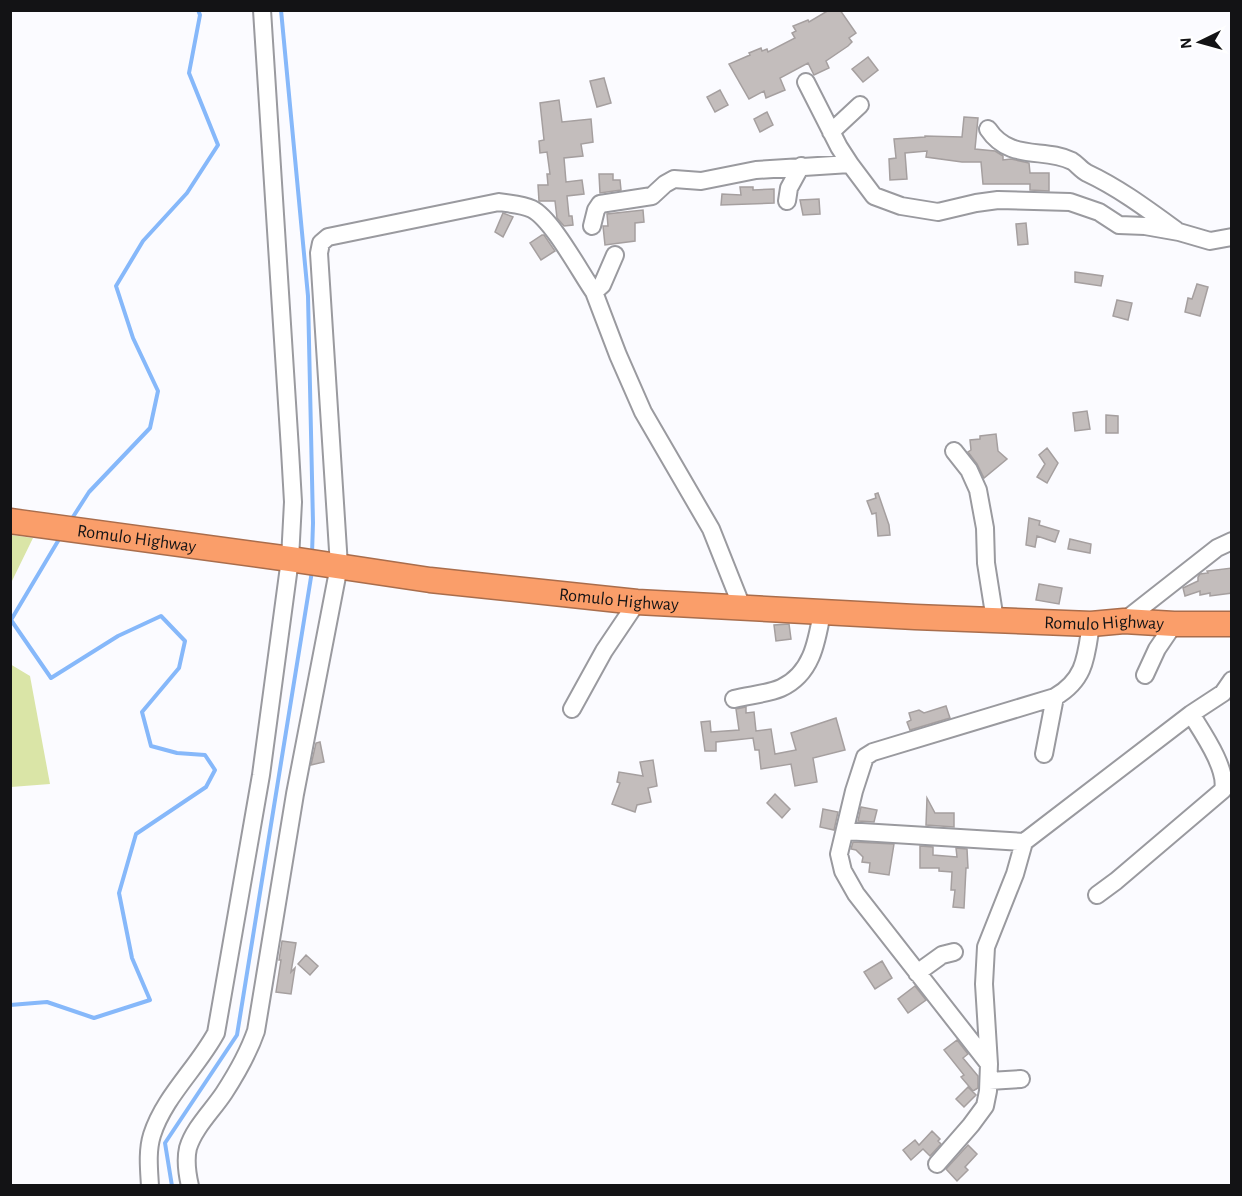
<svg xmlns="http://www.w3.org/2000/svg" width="1242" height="1196" viewBox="0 0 1242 1196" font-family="'Alegreya Sans',sans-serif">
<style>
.green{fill:#dae5a7}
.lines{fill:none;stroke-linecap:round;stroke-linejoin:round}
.stream{stroke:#86b8fa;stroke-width:4}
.building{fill:#c3bdbc;stroke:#a59f9f;stroke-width:1.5}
.minor-casing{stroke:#9a9a9f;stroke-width:20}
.highway-casing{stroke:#a96d4c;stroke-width:27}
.minor{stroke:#fff;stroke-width:16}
.highway{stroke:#fa9e6a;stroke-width:24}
.labels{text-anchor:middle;stroke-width:5;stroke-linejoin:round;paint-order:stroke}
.street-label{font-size:18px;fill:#131315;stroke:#fff}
</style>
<rect width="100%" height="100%" fill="#fbfbff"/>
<path class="green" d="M 11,535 L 33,538 L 11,583 L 10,535 Z
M 10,664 L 30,676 L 50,784 L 11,787 Z"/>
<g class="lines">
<path class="stream" d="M 281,10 L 308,296 L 313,523 L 312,554
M 71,520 L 89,492 L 150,428 L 158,391 L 133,338 L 116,286 L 143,241 L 187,193 L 218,145 L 189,73 L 200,15 L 198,10
M 10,1005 L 47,1002 L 94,1018 L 150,1000 L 132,958 L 119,893 L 136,834 L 206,787 L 215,770 L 205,755 L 177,753 L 151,746 L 142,712 L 179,668 L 185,641 L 161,616 L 118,636 L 51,678 L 11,620 L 61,536
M 172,1186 L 165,1143 L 237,1035 L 312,571"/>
</g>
<path class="building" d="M 829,10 L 840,10 L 856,33 L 849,38 L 852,42 L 848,46 L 826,61 L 829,68 L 814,75 L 808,63 L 780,78 L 785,90 L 766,98 L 764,91 L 749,99 L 729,64 L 750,55 L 749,53 L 761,48 L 762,51 L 767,49 L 768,52 L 795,38 L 792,33 L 796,31 L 793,26 L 808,20 L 809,22 Z
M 868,57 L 878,70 L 863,82 L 852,69 Z
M 604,78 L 611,103 L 597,107 L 590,81 Z
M 720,90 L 728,105 L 715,112 L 707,97 Z
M 559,100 L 562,122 L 591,119 L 593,142 L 581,144 L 583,156 L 564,158 L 566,182 L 582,180 L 584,194 L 567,196 L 569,216 L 572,216 L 573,225 L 564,226 L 557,218 L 555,201 L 539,201 L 538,185 L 548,185 L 547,174 L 550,174 L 547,152 L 540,153 L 539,141 L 544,140 L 540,103 Z
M 767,112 L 773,125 L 760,132 L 754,119 Z
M 964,117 L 978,118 L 975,149 L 995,151 L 1003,156 L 1003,160 L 1011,159 L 1029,163 L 1030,173 L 1049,173 L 1049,191 L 1030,190 L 1030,184 L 983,184 L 981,162 L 962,162 L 926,157 L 927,151 L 905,153 L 907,179 L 890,180 L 889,159 L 896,158 L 894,139 L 925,137 L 925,136 L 962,137 Z
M 599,174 L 613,174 L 613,180 L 620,180 L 621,190 L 600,193 Z
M 740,187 L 753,187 L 753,190 L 774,189 L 774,203 L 721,205 L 722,194 L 741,195 Z
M 819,199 L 820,214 L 803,215 L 800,200 Z
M 643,210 L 644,222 L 635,223 L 635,241 L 605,245 L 603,226 L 608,226 L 607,214 Z
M 503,213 L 513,217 L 503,237 L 495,232 Z
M 1026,223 L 1028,244 L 1018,245 L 1016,224 Z
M 542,235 L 544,235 L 555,251 L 541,260 L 530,243 Z
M 1075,272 L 1103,276 L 1101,286 L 1075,282 Z
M 1197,284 L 1208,287 L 1200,316 L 1185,312 L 1188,298 L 1192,299 Z
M 1117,300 L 1132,303 L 1128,320 L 1113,316 Z
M 1087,411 L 1090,429 L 1075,431 L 1073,413 Z
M 1106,415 L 1118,416 L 1118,433 L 1106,433 Z
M 996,434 L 998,451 L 1007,459 L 984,478 L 977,464 L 968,452 L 971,450 L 970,440 L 980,439 L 980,436 Z
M 1047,448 L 1058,463 L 1047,483 L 1037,477 L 1045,464 L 1039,455 Z
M 878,493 L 889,525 L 890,535 L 878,536 L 876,513 L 872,514 L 867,501 L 876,498 L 875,494 Z
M 1029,518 L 1040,521 L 1039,525 L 1059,531 L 1055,542 L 1037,536 L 1035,547 L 1026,545 Z
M 1070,539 L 1091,544 L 1090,553 L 1068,549 Z
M 1232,568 L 1232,593 L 1210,596 L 1210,593 L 1200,595 L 1200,591 L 1185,596 L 1183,588 L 1198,581 L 1198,577 L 1200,574 L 1208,573 L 1207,571 Z
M 1039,584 L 1062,588 L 1059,604 L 1036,600 Z
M 789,624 L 791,639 L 776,641 L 774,625 Z
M 946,706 L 950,718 L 910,730 L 907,722 L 911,720 L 909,713 L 919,710 L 924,713 Z
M 746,707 L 746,713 L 754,712 L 756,731 L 771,729 L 775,754 L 796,750 L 791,733 L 836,718 L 845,750 L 813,758 L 817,782 L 795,786 L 791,764 L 761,769 L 759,750 L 755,750 L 753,738 L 716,742 L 716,751 L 705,751 L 701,722 L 710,721 L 711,732 L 739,730 L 736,709 Z
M 320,742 L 324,762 L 311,765 L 316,743 Z
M 653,760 L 657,786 L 648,788 L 651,802 L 637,805 L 635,812 L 612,804 L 620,783 L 617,782 L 619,772 L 643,776 L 640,762 Z
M 775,794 L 790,809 L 782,818 L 767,803 Z
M 927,798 L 935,813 L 954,813 L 954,827 L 926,825 Z
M 861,807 L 877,810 L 874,822 L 858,821 Z
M 823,809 L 838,812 L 834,830 L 820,827 Z
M 853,842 L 894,844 L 889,875 L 869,872 L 870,863 L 862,862 L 863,857 L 856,850 L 851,849 Z
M 920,846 L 933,847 L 933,855 L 957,857 L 956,848 L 967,849 L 968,868 L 966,868 L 964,908 L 953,907 L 955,890 L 951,890 L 952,872 L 939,871 L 939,868 L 920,868 Z
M 282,941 L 296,943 L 291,972 L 295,968 L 291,994 L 276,992 L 281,960 L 279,960 Z
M 306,955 L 318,966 L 310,975 L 298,964 Z
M 882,961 L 892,978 L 875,989 L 864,972 Z
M 915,986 L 926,1000 L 908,1013 L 898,999 Z
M 957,1040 L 968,1054 L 963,1058 L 978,1076 L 978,1088 L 973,1091 L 961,1077 L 964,1075 L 944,1050 Z
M 968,1087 L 976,1095 L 964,1107 L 956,1099 Z
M 932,1131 L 940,1139 L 938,1141 L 941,1144 L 930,1156 L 923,1149 L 911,1160 L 903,1150 L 915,1140 L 919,1145 Z
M 968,1145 L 977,1154 L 965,1167 L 968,1170 L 957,1181 L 946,1169 Z"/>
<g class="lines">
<defs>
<path id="minor" d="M 806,82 L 839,147 L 850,164
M 988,129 C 1010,162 1044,147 1072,161 C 1077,164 1081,170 1087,173 C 1119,188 1147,209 1176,230
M 831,132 L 860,105
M 787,201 L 789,188 L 801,166
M 592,226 L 596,210 L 600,204 L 652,196 L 665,184 L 674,179 L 701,181 L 756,170 L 850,164 L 874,196 L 901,206 L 938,212 L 976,203 L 998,200 L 1070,202 L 1099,212 L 1119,225 L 1145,226 L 1179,232 L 1210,241 L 1232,237
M 615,255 L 602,285 L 594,292 L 618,355 L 643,412 L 711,529 L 742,607
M 954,451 L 969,470 L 978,490 L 985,528 L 986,563 L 995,620
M 1124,621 L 1217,548 L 1232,541
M 1145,675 L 1157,649 L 1174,624
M 734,699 C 749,695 767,694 781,688 C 812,674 817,641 822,612
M 572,709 L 604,651 L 637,602
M 1044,754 L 1055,697
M 845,831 L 1024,842
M 1097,895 L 1116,881 L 1223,790 C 1228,769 1202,732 1191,714
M 917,973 L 942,955 L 954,952
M 989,1064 L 856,894 L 843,871 L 839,854 L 854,791 L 865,757 L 873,752 L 1055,697 C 1086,679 1086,656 1091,624
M 989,1081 L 1021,1079
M 937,1164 L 971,1125 L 985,1106 L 988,1091 L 989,1064 L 984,984 L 986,947 L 1015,874 L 1024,842 L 1191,714 L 1223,693 L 1232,680
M 150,1186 C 149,1169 147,1151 152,1135 C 164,1097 197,1068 216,1033 L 261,775 L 290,559 L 293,502 L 290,450 L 262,10
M 190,1186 C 187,1173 185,1161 188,1148 C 194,1128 212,1111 224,1093 C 237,1073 248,1054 256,1031 L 295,794 L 339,566 L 319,253 L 321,243 L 328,237 L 499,202 C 510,204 522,204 532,209 C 552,219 580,272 594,292"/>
<g id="highway">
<path id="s1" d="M 10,521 L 290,559 L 430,580 L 637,602 L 915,617 L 1091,624 L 1124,621 L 1174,624 L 1232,624"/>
</g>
</defs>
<use href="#minor" class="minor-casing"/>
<use href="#highway" class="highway-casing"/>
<use href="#minor" class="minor"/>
<use href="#highway" class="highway"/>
</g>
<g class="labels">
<g class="street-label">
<text dy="6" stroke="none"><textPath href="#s1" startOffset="128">Romulo Highway</textPath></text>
<text dy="6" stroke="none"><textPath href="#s1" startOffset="614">Romulo Highway</textPath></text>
<text dy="6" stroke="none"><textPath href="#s1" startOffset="1100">Romulo Highway</textPath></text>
</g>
</g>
<rect width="1242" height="1196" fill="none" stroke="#131315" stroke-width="24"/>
<g transform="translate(1200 42) rotate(265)" stroke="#ffffff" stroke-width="4.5" paint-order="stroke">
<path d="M0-4.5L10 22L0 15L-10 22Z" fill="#131315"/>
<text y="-9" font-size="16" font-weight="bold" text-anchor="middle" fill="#131315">N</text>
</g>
</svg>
